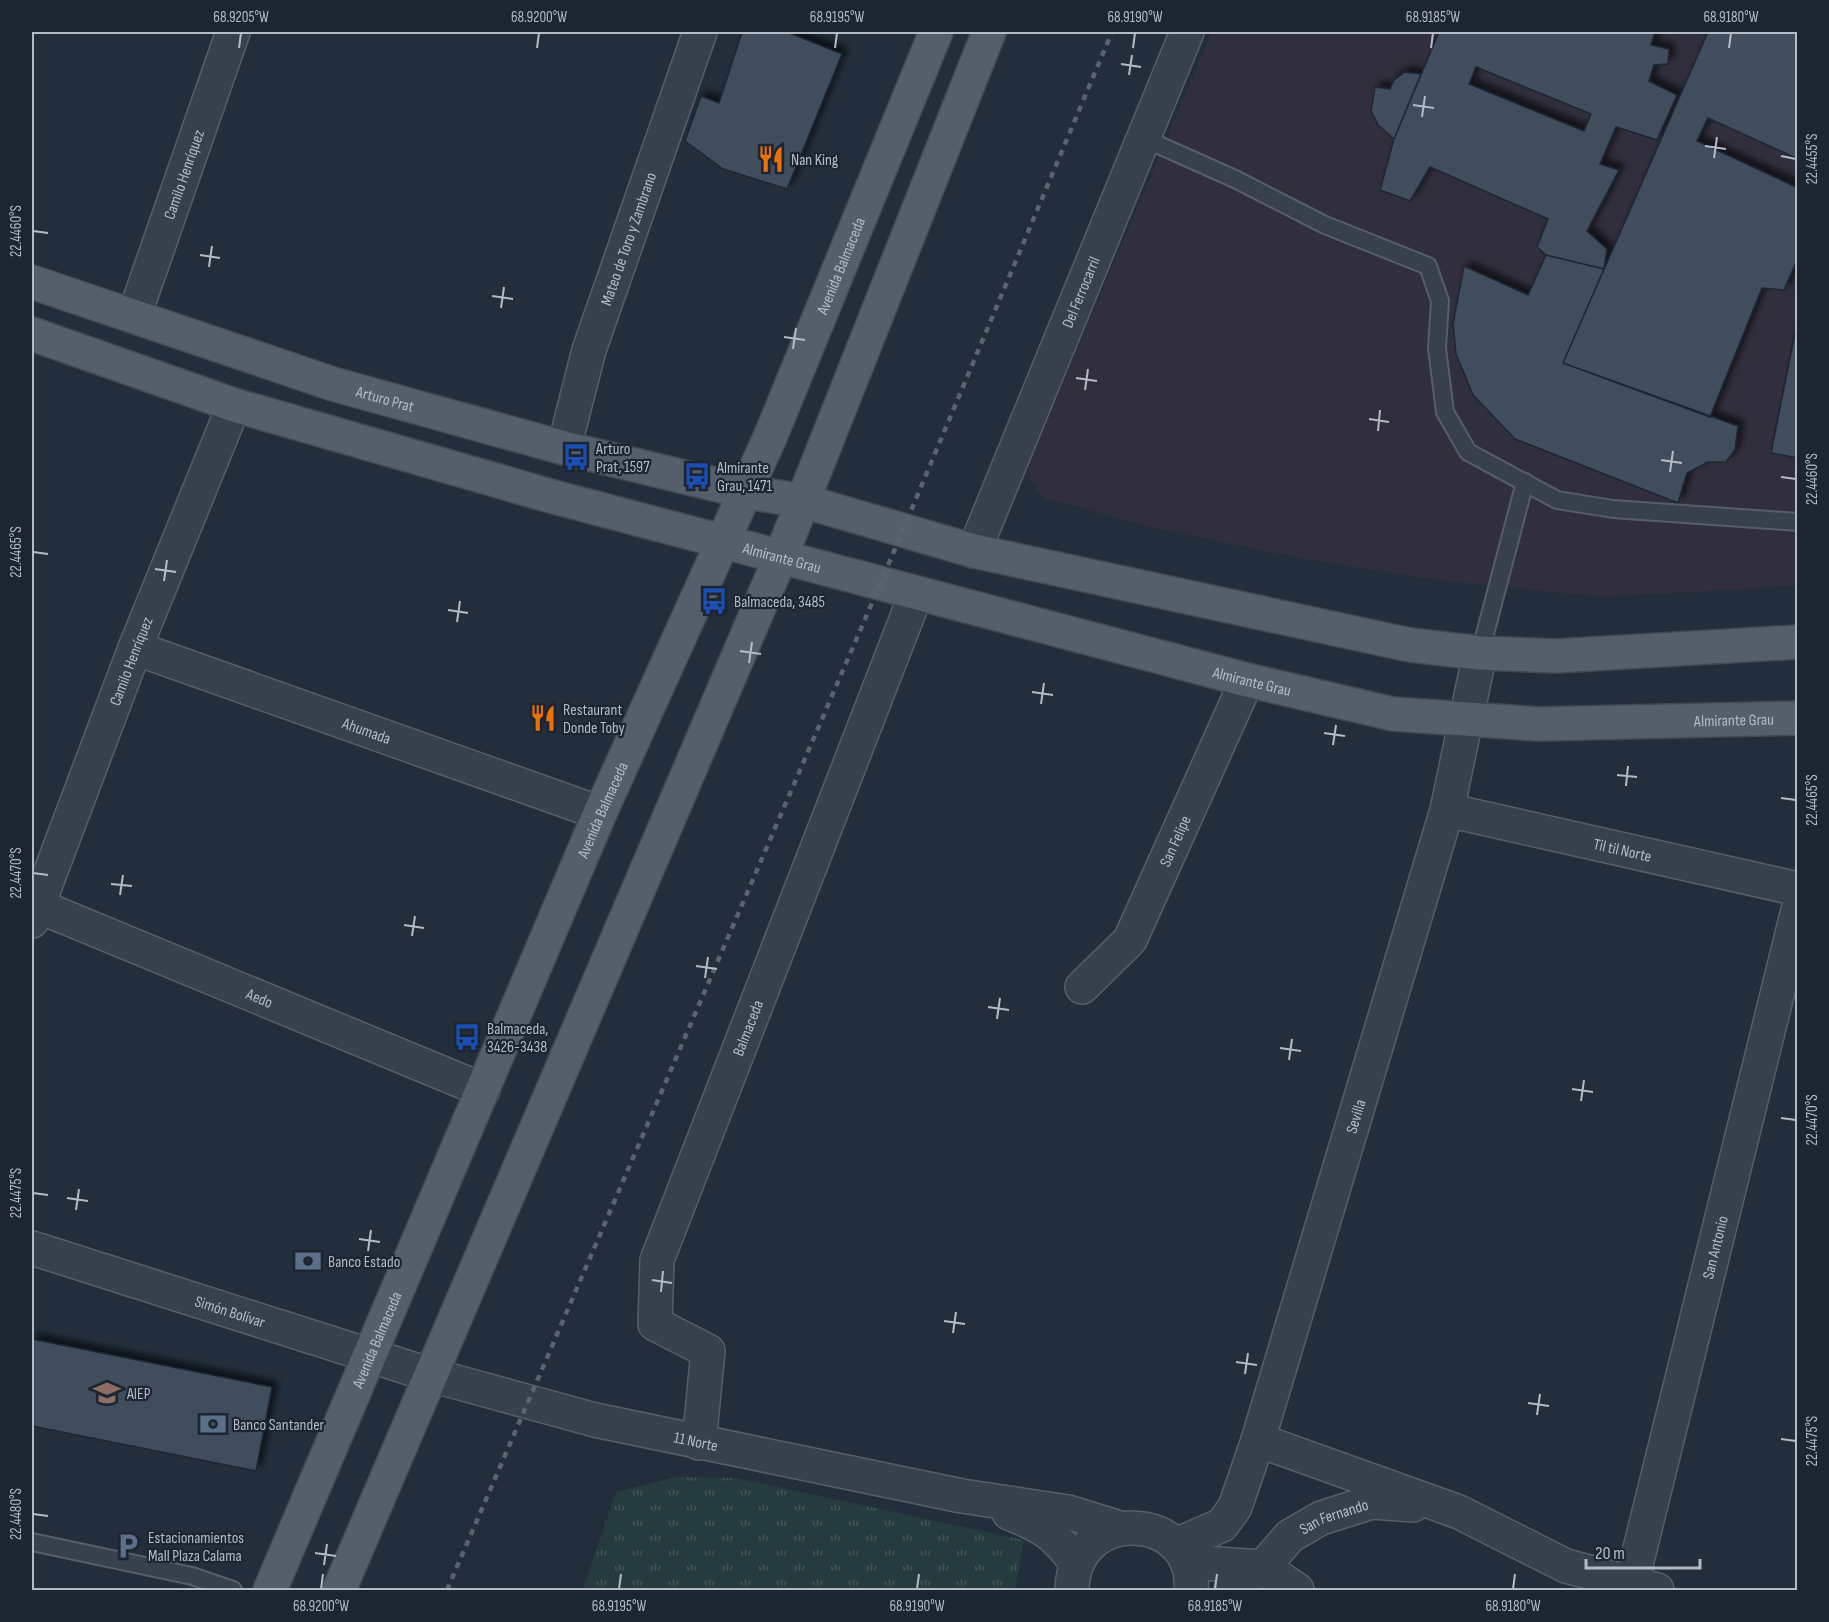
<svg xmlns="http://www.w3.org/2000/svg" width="1829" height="1622" viewBox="0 0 1829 1622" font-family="'Sofia Sans Condensed',sans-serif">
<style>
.medical{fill:#312f3d}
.grass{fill:url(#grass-tufts)}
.building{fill:#3f4d5b;stroke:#1e2733;stroke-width:1.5;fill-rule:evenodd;filter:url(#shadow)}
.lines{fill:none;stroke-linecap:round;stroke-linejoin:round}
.service-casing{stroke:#555e6a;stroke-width:20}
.minor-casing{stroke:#555e6a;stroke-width:36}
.tertiary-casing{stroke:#555e6a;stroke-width:36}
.primary-casing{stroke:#404955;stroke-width:36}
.service{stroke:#37404c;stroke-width:16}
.minor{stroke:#37404c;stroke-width:33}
.tertiary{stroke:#37404c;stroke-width:33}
.primary{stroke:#555f6c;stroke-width:33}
.rail{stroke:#596473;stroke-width:4.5;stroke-dasharray:6 6;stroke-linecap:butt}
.ticks{fill:none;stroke:#b3bbc7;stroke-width:2}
.labels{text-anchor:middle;stroke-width:4.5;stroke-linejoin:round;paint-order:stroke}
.poi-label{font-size:16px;fill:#b3bbc7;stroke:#1c2531;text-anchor:start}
.street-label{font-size:16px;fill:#b3bbc7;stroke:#1c2531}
.neatline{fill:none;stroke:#b3bbc7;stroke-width:2}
.ticks-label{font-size:15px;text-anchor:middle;fill:#b3bbc7}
</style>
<defs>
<pattern id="grass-tufts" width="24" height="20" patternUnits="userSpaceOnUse" patternTransform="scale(1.5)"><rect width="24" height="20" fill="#253b3d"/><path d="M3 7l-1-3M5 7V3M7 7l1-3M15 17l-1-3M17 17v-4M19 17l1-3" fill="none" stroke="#425558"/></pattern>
<filter id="shadow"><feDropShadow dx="5.5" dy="-5.5" stdDeviation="3" flood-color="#0009"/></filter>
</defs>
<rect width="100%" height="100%" fill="#232e3c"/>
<path class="medical" d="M 1212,32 L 1797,32 L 1797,586 L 1601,597 L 1436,580 L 1299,558 L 1155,528 L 1044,498 L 1029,479 L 1030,461 Z"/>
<path class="grass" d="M 676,1477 L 736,1478 L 1024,1540 L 1015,1590 L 583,1590 L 616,1492 Z"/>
<path class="building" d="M 742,32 L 787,32 L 842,54 L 787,189 L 723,169 L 685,141 L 701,96 L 719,103 Z
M 1439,32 L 1655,32 L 1651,45 L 1669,49 L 1668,64 L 1654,65 L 1649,81 L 1677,95 L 1657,140 L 1616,127 L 1600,164 L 1619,170 L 1587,231 L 1607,249 L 1604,269 L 1546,255 L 1537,247 L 1548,219 L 1430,167 L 1410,201 L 1380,190 L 1394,139 ZM 1476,67 L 1591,114 L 1584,131 L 1469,84 Z
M 1708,32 L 1798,32 L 1798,159 L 1708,118 L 1697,141 L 1798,188 L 1798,258 L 1784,290 L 1762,288 L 1710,417 L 1563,363 Z
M 1405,72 L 1421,74 L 1394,139 L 1378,125 L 1371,111 L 1375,87 L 1390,89 L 1394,80 Z
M 1546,255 L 1604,269 L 1563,363 L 1738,426 L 1735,450 L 1726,462 L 1708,462 L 1687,473 L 1678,503 L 1515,439 L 1473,395 L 1456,354 L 1453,324 L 1464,266 L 1528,295 Z
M 1798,318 L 1798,458 L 1771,453 Z
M 32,1339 L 272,1387 L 256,1471 L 32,1426 Z"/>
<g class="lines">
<defs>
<path id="service" d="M 1143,138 L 1235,179 L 1325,225 L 1428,266 L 1440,301 L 1437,348 L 1445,412 L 1468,452 L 1557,500 L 1613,509 L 1798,522
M 1480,653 L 1525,482
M 32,1542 L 192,1576 L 233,1590"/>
<g id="minor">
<path id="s1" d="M 134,316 L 233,32"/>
<path id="s2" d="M 564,448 L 589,350 L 700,32"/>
<path id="s3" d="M 974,551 L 1187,32"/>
<path id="s4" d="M 135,648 L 600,813"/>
<path id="s5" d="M 1447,810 L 1798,889"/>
<path id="s6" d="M 38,906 L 483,1090"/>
<path id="s7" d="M 32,921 L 135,648 L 234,405"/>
<path id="s8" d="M 1082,987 L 1130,940 L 1247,680"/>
<path id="s9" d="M 1258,1440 L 1447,810 L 1480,653"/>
<path id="s10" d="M 699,1443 L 708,1351 L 655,1324 L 657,1260 L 916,594"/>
<path id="s11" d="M 1631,1585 L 1798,910"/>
</g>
<g id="tertiary">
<path id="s12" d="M 32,1248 L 431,1375 L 595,1420 L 962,1496 L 1068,1512 L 1120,1528"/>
<path d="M 1009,1513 C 1042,1526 1055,1534 1076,1563"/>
<path d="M 1176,1545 L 1222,1525 L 1235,1507 L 1258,1440 L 1459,1512 L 1566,1566 L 1657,1590"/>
<path d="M 1187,1562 L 1263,1567 L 1297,1590"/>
<path d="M 1072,1590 C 1074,1503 1198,1512 1191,1590"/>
<path id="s13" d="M 1231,1590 L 1263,1567 L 1290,1536 L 1321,1518 L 1372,1502 L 1413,1505"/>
</g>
<g id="primary">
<path id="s14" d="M 32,282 L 333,384 L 564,448 L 747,492 L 803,501 L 974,551 L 1410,645 L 1480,653 L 1556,656 L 1798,642"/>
<path id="s15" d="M 32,334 L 234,405 L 554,497 L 1247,680 L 1393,714 L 1539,724 L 1798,718"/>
<path id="s16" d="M 270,1590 L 600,813 L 771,435 L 936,32"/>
<path d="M 339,1590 L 781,556 L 989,32"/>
</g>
</defs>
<use href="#service" class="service-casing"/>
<use href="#minor" class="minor-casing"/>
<use href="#tertiary" class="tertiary-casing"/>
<use href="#primary" class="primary-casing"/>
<use href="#service" class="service"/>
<use href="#minor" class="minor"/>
<use href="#tertiary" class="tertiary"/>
<use href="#primary" class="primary"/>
<path class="rail" d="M 447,1590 L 881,582 L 1112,32"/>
</g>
<path class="ticks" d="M 239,48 L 241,33M 537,48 L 539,33M 835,48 L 837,33M 1133,48 L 1135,33M 1431,48 L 1433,33M 1729,48 L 1731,33M 1121,64 L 1141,67M 1129,75 L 1132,55M 1413,105 L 1434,108M 1422,117 L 1425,96M 1705,146 L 1726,149M 1781,156 L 1796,159M 1714,158 L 1717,137M 33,231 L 48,233M 200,255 L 220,258M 209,267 L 212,246M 492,296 L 513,299M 501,308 L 504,287M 784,337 L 805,340M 793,349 L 796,328M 1076,378 L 1097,381M 1085,390 L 1088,369M 1369,419 L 1389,422M 1378,431 L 1380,410M 1661,460 L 1682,463M 1670,472 L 1673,451M 1781,477 L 1796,479M 33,552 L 48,554M 155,569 L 176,572M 164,581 L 167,560M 448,610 L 468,613M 457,622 L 460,601M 740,651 L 761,654M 749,663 L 752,642M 1032,692 L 1053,695M 1041,704 L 1044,683M 1324,733 L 1345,736M 1333,745 L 1336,725M 1617,775 L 1637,777M 1626,786 L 1628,766M 1781,798 L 1796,800M 33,873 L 48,875M 111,884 L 132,886M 120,895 L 123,875M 404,925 L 424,928M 412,936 L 415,916M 696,966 L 717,969M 705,978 L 708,957M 988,1007 L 1009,1010M 997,1019 L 1000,998M 1280,1048 L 1301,1051M 1289,1060 L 1292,1039M 1572,1089 L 1593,1092M 1581,1101 L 1584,1080M 1781,1118 L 1796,1120M 33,1193 L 48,1195M 67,1198 L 88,1201M 76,1210 L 79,1189M 359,1239 L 380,1242M 368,1251 L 371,1230M 652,1280 L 672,1283M 661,1292 L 663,1271M 944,1321 L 965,1324M 953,1333 L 956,1312M 1236,1362 L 1257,1365M 1245,1374 L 1248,1353M 1528,1403 L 1549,1406M 1537,1415 L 1540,1394M 1781,1439 L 1796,1441M 33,1514 L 48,1516M 315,1553 L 336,1556M 324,1565 L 327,1544M 321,1589 L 323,1574M 619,1589 L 621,1574M 917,1589 L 919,1574M 1215,1589 L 1217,1574M 1513,1589 L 1515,1574"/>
<defs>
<symbol id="restaurant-bare" viewBox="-9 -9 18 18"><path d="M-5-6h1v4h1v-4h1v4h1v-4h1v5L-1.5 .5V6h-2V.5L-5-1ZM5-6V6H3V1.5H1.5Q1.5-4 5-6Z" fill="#e8710a" stroke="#1c2531" stroke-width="2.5" paint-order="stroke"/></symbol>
<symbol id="bus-bare" viewBox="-9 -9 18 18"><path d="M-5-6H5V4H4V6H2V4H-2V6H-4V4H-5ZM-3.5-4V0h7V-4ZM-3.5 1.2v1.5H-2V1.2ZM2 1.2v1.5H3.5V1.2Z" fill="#1a4fb4" stroke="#1c2531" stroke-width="2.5" paint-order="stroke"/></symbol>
<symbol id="bank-bare" viewBox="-9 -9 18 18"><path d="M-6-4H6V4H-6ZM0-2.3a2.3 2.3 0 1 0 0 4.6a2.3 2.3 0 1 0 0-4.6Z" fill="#5c6f8a" stroke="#1c2531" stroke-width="2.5" paint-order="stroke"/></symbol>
<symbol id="university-bare" viewBox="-9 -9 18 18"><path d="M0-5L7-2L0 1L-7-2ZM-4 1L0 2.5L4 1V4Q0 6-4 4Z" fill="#8d6e63" stroke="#1c2531" stroke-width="2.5" paint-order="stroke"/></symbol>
<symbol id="parking-bare" viewBox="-9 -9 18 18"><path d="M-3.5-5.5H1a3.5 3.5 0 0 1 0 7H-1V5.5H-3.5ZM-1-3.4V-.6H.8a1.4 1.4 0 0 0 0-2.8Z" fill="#5c6f8a" stroke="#1c2531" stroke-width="2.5" paint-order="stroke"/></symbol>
</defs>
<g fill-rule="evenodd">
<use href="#restaurant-bare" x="752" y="140" width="38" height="38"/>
<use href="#bus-bare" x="557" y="438" width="38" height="38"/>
<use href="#bus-bare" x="678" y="457" width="38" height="38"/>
<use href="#bus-bare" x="695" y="582" width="38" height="38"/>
<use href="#restaurant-bare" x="524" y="699" width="38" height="38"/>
<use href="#bus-bare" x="448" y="1018" width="38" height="38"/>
<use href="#bank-bare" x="289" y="1242" width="38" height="38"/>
<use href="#university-bare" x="88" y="1374" width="38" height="38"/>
<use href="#bank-bare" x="194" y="1405" width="38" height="38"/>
<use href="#parking-bare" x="109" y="1527" width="38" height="38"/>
</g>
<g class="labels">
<g class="poi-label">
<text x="791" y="165">Nan King</text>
<text x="596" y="454">Arturo<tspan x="596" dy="18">Prat, 1597</tspan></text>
<text x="717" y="473">Almirante<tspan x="717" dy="18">Grau, 1471</tspan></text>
<text x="734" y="607">Balmaceda, 3485</text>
<text x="563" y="715">Restaurant<tspan x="563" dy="18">Donde Toby</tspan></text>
<text x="487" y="1034">Balmaceda,<tspan x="487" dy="18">3426-3438</tspan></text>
<text x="328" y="1267">Banco Estado</text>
<text x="127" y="1399">AIEP</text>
<text x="233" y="1430">Banco Santander</text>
<text x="148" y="1543">Estacionamientos<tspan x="148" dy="18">Mall Plaza Calama</tspan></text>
</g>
<g class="street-label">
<text dy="6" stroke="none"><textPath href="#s1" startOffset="150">Camilo Henríquez</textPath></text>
<text dy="6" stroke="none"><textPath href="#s2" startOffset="219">Mateo de Toro y Zambrano</textPath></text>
<text dy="6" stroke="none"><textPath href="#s16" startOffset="1442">Avenida Balmaceda</textPath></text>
<text dy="6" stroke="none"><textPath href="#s3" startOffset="280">Del Ferrocarril</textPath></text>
<text dy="6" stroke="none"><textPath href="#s14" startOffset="372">Arturo Prat</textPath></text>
<text dy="6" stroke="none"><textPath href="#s15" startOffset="783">Almirante Grau</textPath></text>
<text dy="6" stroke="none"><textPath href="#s7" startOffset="278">Camilo Henríquez</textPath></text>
<text dy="6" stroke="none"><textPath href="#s15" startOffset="1269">Almirante Grau</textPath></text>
<text dy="6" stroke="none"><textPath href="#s15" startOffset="1755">Almirante Grau</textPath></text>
<text dy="6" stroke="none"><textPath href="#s4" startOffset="246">Ahumada</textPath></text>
<text dy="6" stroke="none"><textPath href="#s16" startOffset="848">Avenida Balmaceda</textPath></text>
<text dy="6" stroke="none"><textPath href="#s8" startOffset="176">San Felipe</textPath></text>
<text dy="6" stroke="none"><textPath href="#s5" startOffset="180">Til til Norte</textPath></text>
<text dy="6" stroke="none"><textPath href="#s6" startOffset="240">Aedo</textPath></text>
<text dy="6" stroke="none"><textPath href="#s10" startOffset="465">Balmaceda</textPath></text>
<text dy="6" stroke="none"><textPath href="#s9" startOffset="338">Sevilla</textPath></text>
<text dy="6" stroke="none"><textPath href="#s11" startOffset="348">San Antonio</textPath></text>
<text dy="6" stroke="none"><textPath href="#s12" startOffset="208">Simón Bolívar</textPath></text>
<text dy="6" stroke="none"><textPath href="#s16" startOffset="272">Avenida Balmaceda</textPath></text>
<text dy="6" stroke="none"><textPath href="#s12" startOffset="692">11 Norte</textPath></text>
<text dy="6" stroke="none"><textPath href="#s13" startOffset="129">San Fernando</textPath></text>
</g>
</g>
<rect width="1829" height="1622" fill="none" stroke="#1c2531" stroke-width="66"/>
<path d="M1586 1559v9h114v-9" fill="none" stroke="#b3bbc7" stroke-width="3"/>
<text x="1595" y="1559" font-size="18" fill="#b3bbc7" stroke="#1c2531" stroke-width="4.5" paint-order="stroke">20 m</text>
<rect x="33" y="33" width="1763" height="1556" class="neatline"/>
<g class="ticks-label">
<text x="241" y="22">68.9205°W</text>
<text x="539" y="22">68.9200°W</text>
<text x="837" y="22">68.9195°W</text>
<text x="1135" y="22">68.9190°W</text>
<text x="1433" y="22">68.9185°W</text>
<text x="1731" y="22">68.9180°W</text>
<text transform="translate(1812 159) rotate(-90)" y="5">22.4455°S</text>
<text transform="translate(16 231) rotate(-90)" y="5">22.4460°S</text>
<text transform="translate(1812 479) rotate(-90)" y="5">22.4460°S</text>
<text transform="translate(16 552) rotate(-90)" y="5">22.4465°S</text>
<text transform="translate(1812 800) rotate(-90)" y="5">22.4465°S</text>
<text transform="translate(16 873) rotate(-90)" y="5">22.4470°S</text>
<text transform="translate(1812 1120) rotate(-90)" y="5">22.4470°S</text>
<text transform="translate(16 1193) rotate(-90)" y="5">22.4475°S</text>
<text transform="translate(1812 1441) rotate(-90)" y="5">22.4475°S</text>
<text transform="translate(16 1514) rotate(-90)" y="5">22.4480°S</text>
<text x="321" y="1611">68.9200°W</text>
<text x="619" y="1611">68.9195°W</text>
<text x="917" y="1611">68.9190°W</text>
<text x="1215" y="1611">68.9185°W</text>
<text x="1513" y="1611">68.9180°W</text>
</g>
</svg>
